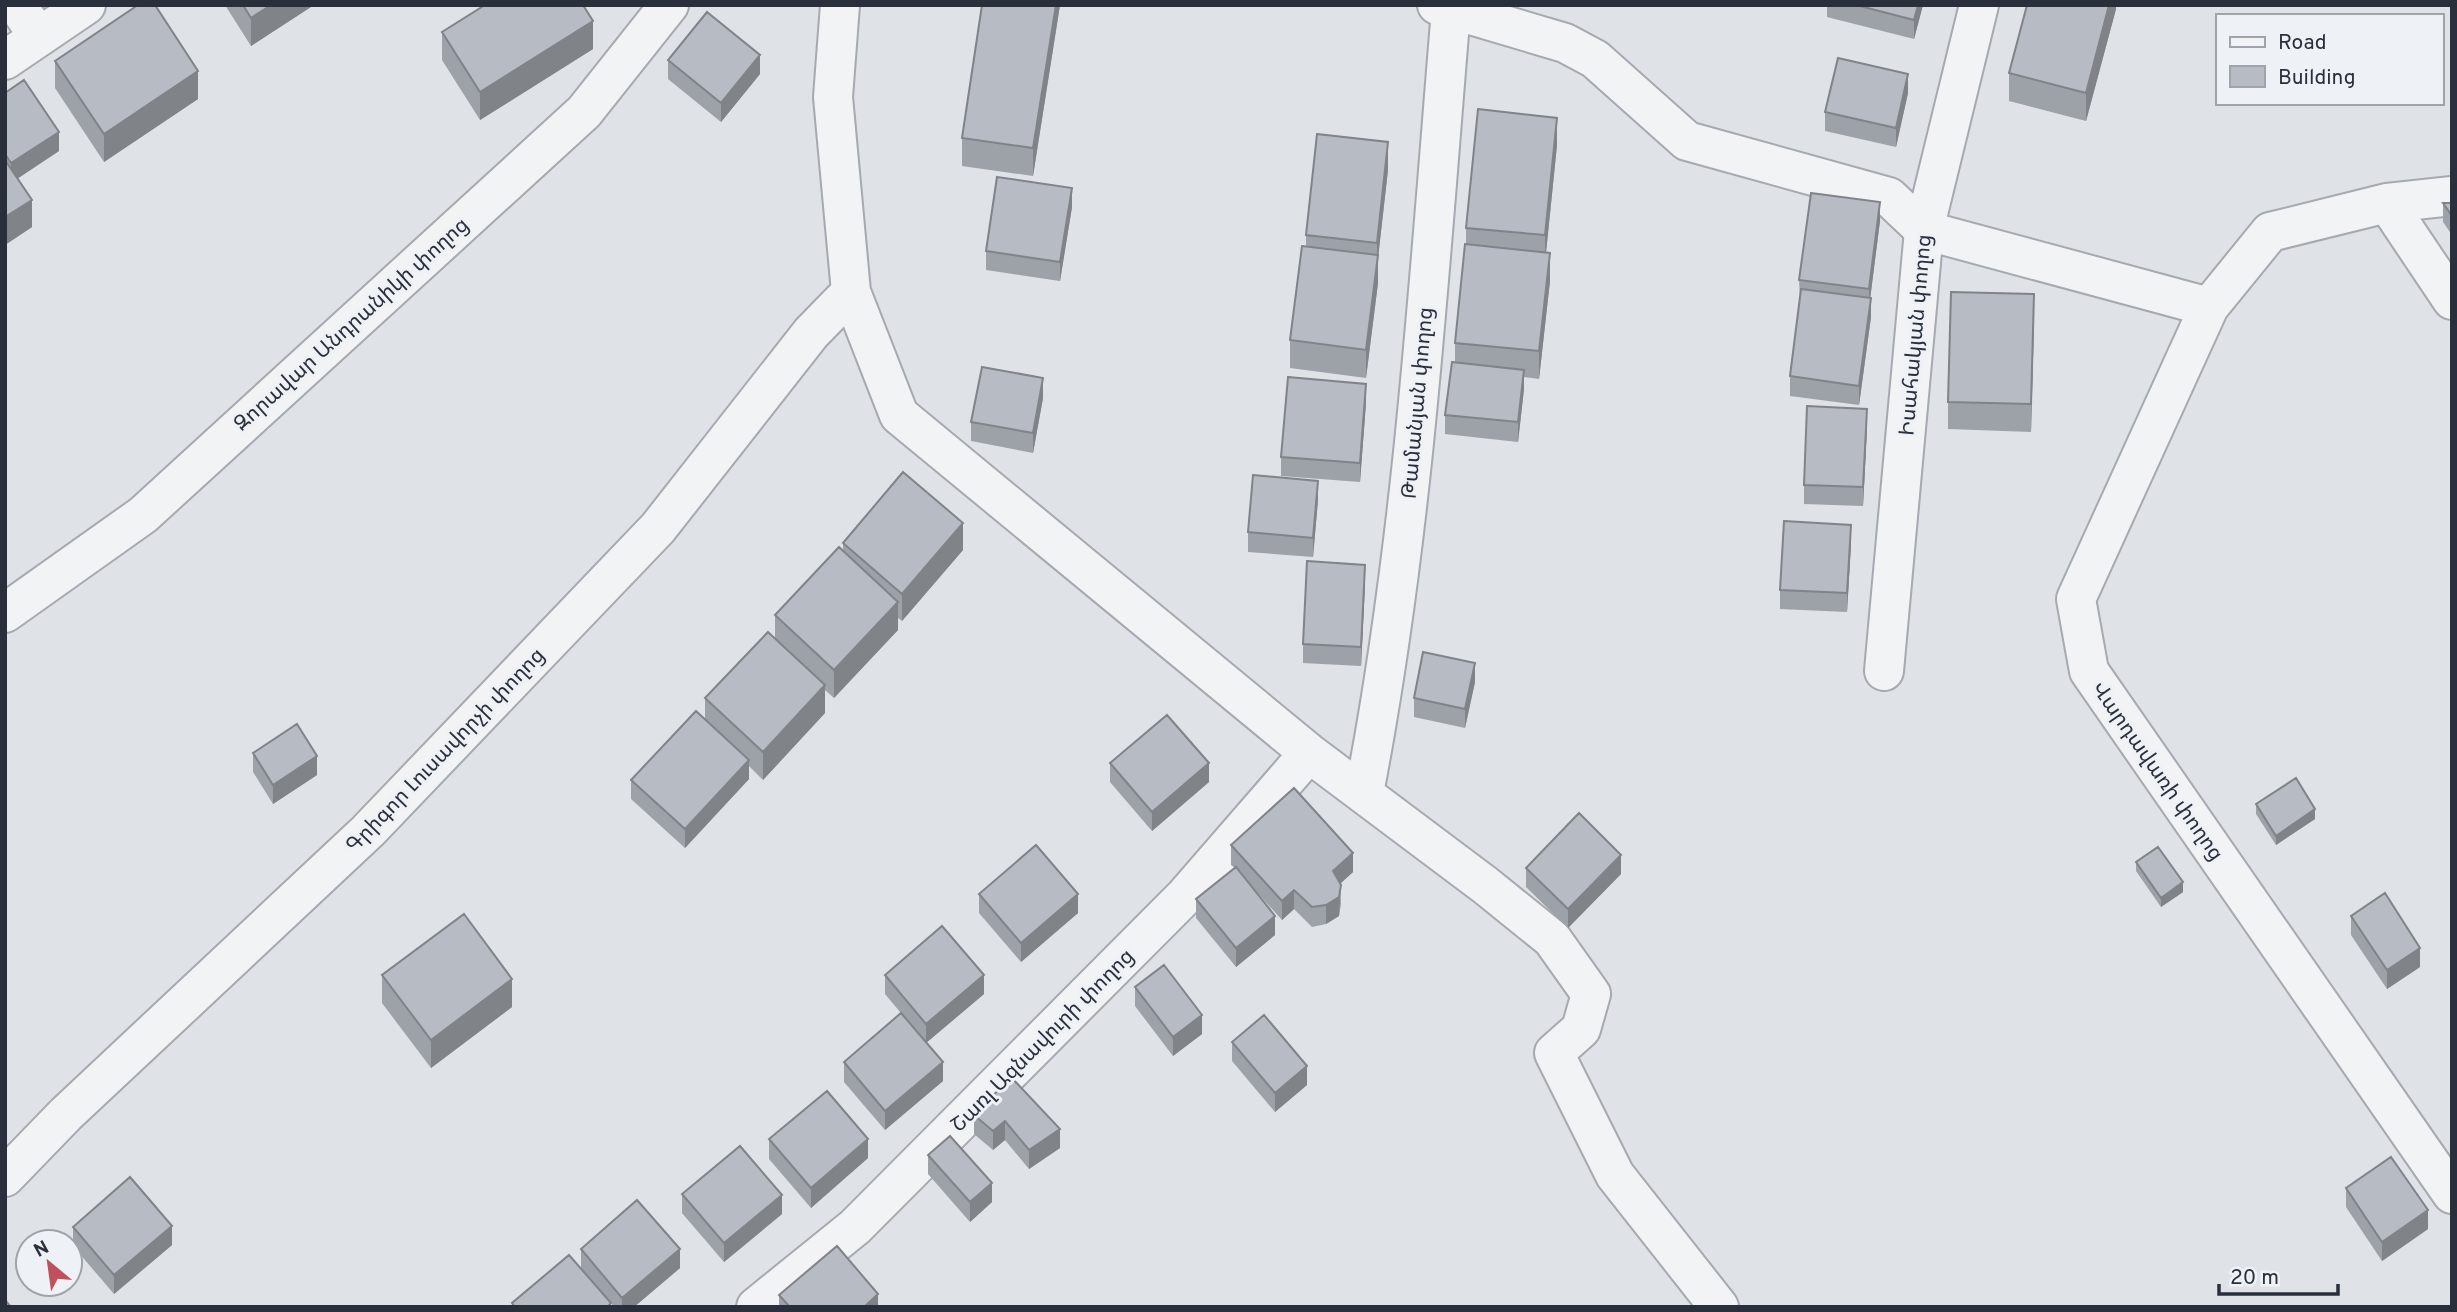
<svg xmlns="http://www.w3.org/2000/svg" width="2457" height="1312" viewBox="0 0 2457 1312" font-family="Overpass,'Noto Sans Armenian',sans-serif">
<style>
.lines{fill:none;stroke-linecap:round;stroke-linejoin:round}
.minor-casing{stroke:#a5a9b0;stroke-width:42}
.minor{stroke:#f1f3f5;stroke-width:38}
.wall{fill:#9da1a8}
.shaded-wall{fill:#808388}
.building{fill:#b7bbc3;stroke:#808388;stroke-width:2}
.labels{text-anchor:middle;stroke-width:6;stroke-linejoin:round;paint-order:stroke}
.street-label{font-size:21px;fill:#29303c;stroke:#eef1f5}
</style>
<rect width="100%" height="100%" fill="#dfe2e7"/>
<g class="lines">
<defs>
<path id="minor" d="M 17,5 L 39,37
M 840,5 L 833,97 L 851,292 L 899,415 L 1309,753 L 1485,885 L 1552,939 L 1591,994 L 1581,1029 L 1554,1053 L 1615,1175 L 1719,1307
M 1437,5 L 1565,43 L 1595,59 L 1687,141 L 1889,197 L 1924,230 L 2209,307
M 5,60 L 86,5
M 2452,196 L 2387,203 L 2270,232 L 2209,307 L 2076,599 L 2089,671 L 2452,1194
M 2387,203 L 2452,300
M 5,613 L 143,515 L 584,112 L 669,5
M 1884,671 L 1924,230 L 1979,5
M 1364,793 C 1414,535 1429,272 1451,10
M 5,1177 L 66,1114 L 368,831 L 658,528 L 811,333 L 851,292
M 756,1307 L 855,1227 L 1185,896 L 1309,753"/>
</defs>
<use href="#minor" class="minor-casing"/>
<use href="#minor" class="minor"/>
</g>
<path class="wall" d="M 225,5 L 314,5 L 251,46 Z
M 982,5 L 1060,5 L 1033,176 L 962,166 L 962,138 Z
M 1827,5 L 1923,5 L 1914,39 L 1827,17 Z
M 2116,5 L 2116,9 L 2086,121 L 2009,101 L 2009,73 Z
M 442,32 L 593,49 L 480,120 L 442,60 Z
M 668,60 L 760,74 L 721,122 L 668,79 Z
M 55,61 L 198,99 L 104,162 L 55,88 Z
M 5,93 L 59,151 L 18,178 L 32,227 L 5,245 Z
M 1908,93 L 1896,147 L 1825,131 L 1825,112 Z
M 1557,145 L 1546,252 L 1550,281 L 1539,379 L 1524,377 L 1524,389 L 1518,442 L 1445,434 L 1445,415 L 1455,362 L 1455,343 L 1466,245 L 1466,228 Z
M 1388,170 L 1378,258 L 1378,283 L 1366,378 L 1290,368 L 1290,340 L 1306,246 L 1306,235 Z
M 2443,203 L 2452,203 L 2452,235 L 2443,222 Z
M 1072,207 L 1060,281 L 986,270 L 986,251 Z
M 1880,221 L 1870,298 L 1871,317 L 1859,405 L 1790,396 L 1790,376 L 1800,299 L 1799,280 Z
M 2034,322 L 2031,432 L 1948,429 L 1948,402 Z
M 1043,398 L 1033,453 L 971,441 L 971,422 Z
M 1366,403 L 1360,482 L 1281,476 L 1281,457 Z
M 1867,428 L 1863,506 L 1804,504 L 1804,485 Z
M 1318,500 L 1313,557 L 1248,552 L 1248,532 Z
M 843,543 L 963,550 L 902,621 L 898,618 L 898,630 L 834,698 L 825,690 L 825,713 L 763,780 L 749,766 L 749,779 L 685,848 L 631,799 L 631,780 L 705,719 L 705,698 L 775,638 L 775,615 L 843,550 Z
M 1851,544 L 1847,612 L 1780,609 L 1780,590 Z
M 1365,584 L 1361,666 L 1303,663 L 1303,644 Z
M 1475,682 L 1465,728 L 1414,717 L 1414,698 Z
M 253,753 L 317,775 L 273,804 L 253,772 Z
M 1110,763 L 1209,782 L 1152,831 L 1110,782 Z
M 2256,804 L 2315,819 L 2276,845 L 2256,814 Z
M 1231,845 L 1353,872 L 1340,884 L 1341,904 L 1339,916 L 1326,924 L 1312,927 L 1294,909 L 1282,920 L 1252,887 L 1275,935 L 1236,967 L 1196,918 L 1196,899 L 1235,868 L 1231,865 Z
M 2136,862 L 2183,892 L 2161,907 L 2136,871 Z
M 1526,868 L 1621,874 L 1568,928 L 1526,887 Z
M 979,894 L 1078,913 L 1021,962 L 979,913 Z
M 2351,916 L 2420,967 L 2387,989 L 2351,935 Z
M 382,975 L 512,1007 L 431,1068 L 382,1003 Z
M 885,975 L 984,994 L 926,1043 L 885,994 Z
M 1135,987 L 1202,1034 L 1173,1056 L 1135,1006 Z
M 1232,1042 L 1307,1085 L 1275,1112 L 1232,1061 Z
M 844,1062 L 943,1081 L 885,1130 L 844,1082 Z
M 1011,1077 L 1060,1148 L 1029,1169 L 1005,1140 L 993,1150 L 974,1134 L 974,1115 Z
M 769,1139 L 868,1158 L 811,1208 L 769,1159 Z
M 928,1155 L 992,1202 L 970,1222 L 928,1174 Z
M 2346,1188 L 2428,1229 L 2382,1261 L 2346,1207 Z
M 682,1194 L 782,1214 L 724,1262 L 682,1213 Z
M 73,1227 L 172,1245 L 114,1294 L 73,1246 Z
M 581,1249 L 680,1268 L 634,1307 L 614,1307 L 611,1303 L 611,1307 L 512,1307 L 512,1303 L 581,1268 Z
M 779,1295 L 878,1307 L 779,1307 Z"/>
<path class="shaded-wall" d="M 271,5 L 314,5 L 251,46 L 251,18 Z
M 1056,5 L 1060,5 L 1033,176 L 1033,148 Z
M 1918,5 L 1923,5 L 1914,39 L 1914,20 Z
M 2109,5 L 2116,5 L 2116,9 L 2086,121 L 2086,93 Z
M 593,21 L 593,49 L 480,120 L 480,92 Z
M 760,55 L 760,74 L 721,122 L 721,103 Z
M 198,71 L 198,99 L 104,162 L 104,134 Z
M 1908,74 L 1908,93 L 1896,147 L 1896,128 Z
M 1557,118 L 1557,145 L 1545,263 L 1545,235 Z
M 59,132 L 59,151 L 11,183 L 11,163 Z
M 1388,142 L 1388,170 L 1378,258 L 1378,283 L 1366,378 L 1366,350 L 1377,267 L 1377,243 Z
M 1072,188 L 1072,207 L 1060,281 L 1060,262 Z
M 32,200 L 32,227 L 5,245 L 5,217 Z
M 1880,202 L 1880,221 L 1869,308 L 1869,289 Z
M 1550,253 L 1550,281 L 1539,379 L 1539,351 Z
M 2034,294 L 2034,322 L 2031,432 L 2031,404 Z
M 1871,298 L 1871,317 L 1859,405 L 1859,386 Z
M 1524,370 L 1524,389 L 1518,442 L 1518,422 Z
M 1043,378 L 1043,398 L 1033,453 L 1033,433 Z
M 1366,384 L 1366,403 L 1360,482 L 1360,463 Z
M 1867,409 L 1867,428 L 1863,506 L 1863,487 Z
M 1318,481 L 1318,500 L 1313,557 L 1313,538 Z
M 963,523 L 963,550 L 902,621 L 902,594 Z
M 1851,525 L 1851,544 L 1847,612 L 1847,593 Z
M 1365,565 L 1365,584 L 1361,666 L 1361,647 Z
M 898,602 L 898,630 L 834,698 L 834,670 Z
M 1475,663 L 1475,682 L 1465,728 L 1465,709 Z
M 825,685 L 825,713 L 763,780 L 763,752 Z
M 317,756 L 317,775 L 273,804 L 273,785 Z
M 749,760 L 749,779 L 685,848 L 685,829 Z
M 1209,763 L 1209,782 L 1152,831 L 1152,812 Z
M 2315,809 L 2315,819 L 2276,845 L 2276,836 Z
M 1353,853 L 1353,872 L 1333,890 L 1333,871 Z
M 1621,855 L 1621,874 L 1568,928 L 1568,909 Z
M 2183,882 L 2183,892 L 2161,907 L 2161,898 Z
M 1341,885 L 1339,916 L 1326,924 L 1326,905 Z
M 1294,890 L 1294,909 L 1282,920 L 1282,901 Z
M 1078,894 L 1078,913 L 1021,962 L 1021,943 Z
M 1275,916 L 1275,935 L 1236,967 L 1236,948 Z
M 2420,948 L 2420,967 L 2387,989 L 2387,970 Z
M 984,975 L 984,994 L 926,1043 L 926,1024 Z
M 512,979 L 512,1007 L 431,1068 L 431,1040 Z
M 1202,1015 L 1202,1034 L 1173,1056 L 1173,1037 Z
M 943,1062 L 943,1081 L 885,1130 L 885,1111 Z
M 1307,1066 L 1307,1085 L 1275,1112 L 1275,1093 Z
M 1005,1121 L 1005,1140 L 993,1150 L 993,1131 Z
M 1060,1129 L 1060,1148 L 1029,1169 L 1029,1150 Z
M 868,1139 L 868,1158 L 811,1208 L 811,1188 Z
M 992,1183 L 992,1202 L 970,1222 L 970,1202 Z
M 782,1195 L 782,1214 L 724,1262 L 724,1243 Z
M 2428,1210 L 2428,1229 L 2382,1261 L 2382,1242 Z
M 172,1226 L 172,1245 L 114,1294 L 114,1275 Z
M 680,1249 L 680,1268 L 634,1307 L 622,1307 L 622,1298 Z
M 878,1294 L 878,1307 L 864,1307 Z"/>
<path class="building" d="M 138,5 L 155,5 L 198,71 L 104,134 L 55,61 Z
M 243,5 L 271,5 L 251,18 Z
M 485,5 L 583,5 L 593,21 L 480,92 L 442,32 Z
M 982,5 L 1056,5 L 1033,148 L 962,138 Z
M 1856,5 L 1918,5 L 1914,20 Z
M 2027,5 L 2109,5 L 2086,93 L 2009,73 Z
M 707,12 L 760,55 L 721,103 L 668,60 Z
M 1838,58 L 1908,74 L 1896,128 L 1825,112 Z
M 24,80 L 59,132 L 11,163 L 5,154 L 5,93 Z
M 1478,109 L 1557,118 L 1545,235 L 1466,228 Z
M 1317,134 L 1388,142 L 1377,243 L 1306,235 Z
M 5,160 L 32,200 L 5,217 Z
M 997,177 L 1072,188 L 1060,262 L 986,251 Z
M 1811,193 L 1880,202 L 1869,289 L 1799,280 Z
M 2443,203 L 2452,203 L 2452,216 Z
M 1465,244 L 1550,253 L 1539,351 L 1455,343 Z
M 1302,246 L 1378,255 L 1366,350 L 1290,340 Z
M 1801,289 L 1871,298 L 1859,386 L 1790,376 Z
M 1951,292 L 2034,294 L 2031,404 L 1948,402 Z
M 1452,362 L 1524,370 L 1518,422 L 1445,415 Z
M 982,367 L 1043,378 L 1033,433 L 971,422 Z
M 1288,377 L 1366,384 L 1360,463 L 1281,457 Z
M 1807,406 L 1867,409 L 1863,487 L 1804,485 Z
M 903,472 L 963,523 L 902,594 L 843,543 Z
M 1253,475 L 1318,481 L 1313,538 L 1248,532 Z
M 1784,521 L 1851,525 L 1847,593 L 1780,590 Z
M 839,547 L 898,602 L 834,670 L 775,615 Z
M 1307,561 L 1365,565 L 1361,647 L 1303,644 Z
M 768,632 L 825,685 L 763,752 L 705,698 Z
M 1423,652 L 1475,663 L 1465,709 L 1414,698 Z
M 696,711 L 749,760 L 685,829 L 631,780 Z
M 1167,715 L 1209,763 L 1152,812 L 1110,763 Z
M 297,724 L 317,756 L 273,785 L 253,753 Z
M 2296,778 L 2315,809 L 2276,836 L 2256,804 Z
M 1294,788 L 1353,853 L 1333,871 L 1341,885 L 1339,897 L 1326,905 L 1312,907 L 1294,890 L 1282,901 L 1231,845 Z
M 1579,813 L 1621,855 L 1568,909 L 1526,868 Z
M 1036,845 L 1078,894 L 1021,943 L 979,894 Z
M 2158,847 L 2183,882 L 2161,898 L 2136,862 Z
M 1236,867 L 1275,916 L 1236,948 L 1196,899 Z
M 2385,893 L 2420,948 L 2387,970 L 2351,916 Z
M 464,914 L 512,979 L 431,1040 L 382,975 Z
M 942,926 L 984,975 L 926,1024 L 885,975 Z
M 1164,965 L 1202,1015 L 1173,1037 L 1135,987 Z
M 901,1013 L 943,1062 L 885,1111 L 844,1062 Z
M 1264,1015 L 1307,1066 L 1275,1093 L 1232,1042 Z
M 1011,1077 L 1060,1129 L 1029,1150 L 1005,1121 L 993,1131 L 974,1115 Z
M 827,1091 L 868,1139 L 811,1188 L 769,1139 Z
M 950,1136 L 992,1183 L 970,1202 L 928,1155 Z
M 740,1146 L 782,1195 L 724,1243 L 682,1194 Z
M 2391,1157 L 2428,1210 L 2382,1242 L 2346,1188 Z
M 130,1177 L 172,1226 L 114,1275 L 73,1227 Z
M 637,1200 L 680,1249 L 622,1298 L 581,1249 Z
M 837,1246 L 878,1294 L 864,1307 L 790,1307 L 779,1295 Z
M 569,1255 L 611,1303 L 607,1307 L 515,1307 L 512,1303 Z
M 5,1300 L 11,1307 L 5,1307 Z"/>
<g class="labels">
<g class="street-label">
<text transform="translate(351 324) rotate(-42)" y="7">Զորավար Անդրանիկի փողոց</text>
<text transform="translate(1915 335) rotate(-85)" y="7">Իսահակյան փողոց</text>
<text transform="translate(1417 403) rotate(-85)" y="7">Թամանյան փողոց</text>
<text transform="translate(445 750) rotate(-46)" y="7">Գրիգոր Լուսավորչի փողոց</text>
<text transform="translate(2158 771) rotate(55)" y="7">Վարդավառի փողոց</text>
<text transform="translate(1042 1040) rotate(-45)" y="7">Շառլ Ազնավուրի փողոց</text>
</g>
</g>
<rect width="2457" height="1312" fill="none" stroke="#29303c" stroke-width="14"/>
<rect x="2216" y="14" width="228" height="91" fill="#eef1f5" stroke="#9fa4ab" stroke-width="2"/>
<rect x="2230" y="37" width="35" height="10" fill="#f1f3f5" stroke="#9fa4ab" stroke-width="2"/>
<text x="2278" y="49" font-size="21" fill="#29303c">Road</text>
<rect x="2230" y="66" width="35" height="21" fill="#b7bbc3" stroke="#9fa4ab" stroke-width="2"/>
<text x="2278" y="84" font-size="21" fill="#29303c">Building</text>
<g transform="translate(49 1263) rotate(331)"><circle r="33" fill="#eef1f5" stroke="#9fa4ab" stroke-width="2"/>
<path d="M0-5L12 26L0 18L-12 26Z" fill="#c14f5c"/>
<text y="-10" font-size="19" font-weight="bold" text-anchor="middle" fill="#29303c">N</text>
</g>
<path d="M2219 1284v10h119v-10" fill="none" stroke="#29303c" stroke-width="3.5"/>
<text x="2230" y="1284" font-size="21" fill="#29303c" stroke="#eef1f5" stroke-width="5" paint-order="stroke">20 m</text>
</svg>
